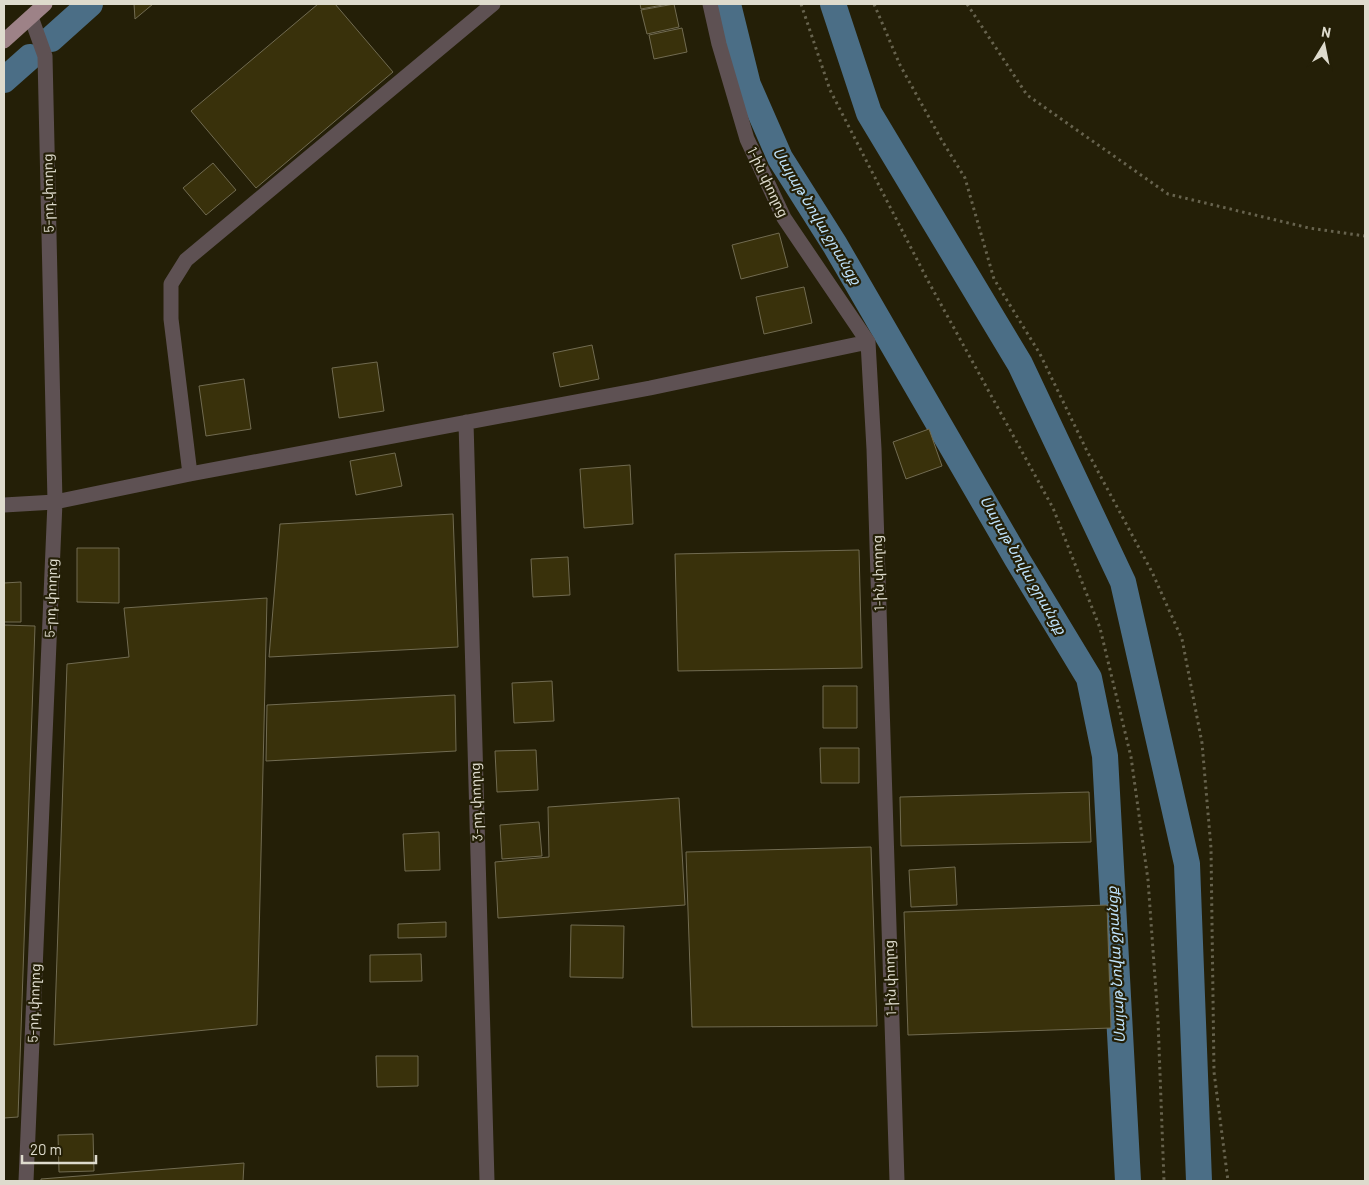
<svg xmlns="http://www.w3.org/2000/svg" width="1369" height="1185" viewBox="0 0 1369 1185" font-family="Barlow,'Noto Sans Armenian',sans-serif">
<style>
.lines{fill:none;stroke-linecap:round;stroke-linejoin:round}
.canal{stroke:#4b6e86;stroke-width:26}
.building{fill:#39310b;stroke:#716b51}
.path{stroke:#67634e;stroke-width:3;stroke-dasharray:2.5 4;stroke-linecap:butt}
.minor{stroke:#5e5153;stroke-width:15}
.major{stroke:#9d8287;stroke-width:15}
.labels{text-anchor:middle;stroke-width:4.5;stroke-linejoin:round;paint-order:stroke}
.street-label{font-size:14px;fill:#dedbcd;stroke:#241f07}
.water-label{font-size:15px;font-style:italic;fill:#bfe3fc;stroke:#241f07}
</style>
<rect width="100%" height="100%" fill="#241f07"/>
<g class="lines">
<path class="canal" d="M 728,4 L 748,85 L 780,158 L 835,245 L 1017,559 L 1089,678 L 1105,756 L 1128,1181
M 833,4 L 869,113 L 1020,364 L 1123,582 L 1187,864 L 1199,1181
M 51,39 L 90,4
M 4,80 L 30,57"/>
</g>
<path class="building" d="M 134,4 L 153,4 L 135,19 Z
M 318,4 L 335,4 L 393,72 L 256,188 L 191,111 Z
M 640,4 L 668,4 L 641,9 Z
M 674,4 L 679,27 L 647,34 L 641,10 Z
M 682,28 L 687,52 L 654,59 L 649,35 Z
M 213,163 L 236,190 L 206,215 L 183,188 Z
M 779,233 L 788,267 L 741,279 L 732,245 Z
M 804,287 L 812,323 L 764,334 L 756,297 Z
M 592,345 L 599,379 L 560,387 L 553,353 Z
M 377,362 L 384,411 L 339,418 L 332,368 Z
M 244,379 L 251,429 L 206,436 L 199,386 Z
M 929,429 L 942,466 L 906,479 L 893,442 Z
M 395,453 L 402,486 L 356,495 L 350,461 Z
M 630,465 L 633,524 L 584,528 L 580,469 Z
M 453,514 L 458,647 L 269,657 L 280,524 Z
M 77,548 L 119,548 L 119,603 L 77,602 Z
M 859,550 L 862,668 L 678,671 L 675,554 Z
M 568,557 L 570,595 L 533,597 L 531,559 Z
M 21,582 L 21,622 L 4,622 L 4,583 Z
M 267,598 L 257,1025 L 54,1045 L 67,664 L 129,657 L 124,608 Z
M 4,625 L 35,626 L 18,1117 L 4,1118 Z
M 552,681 L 554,721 L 514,723 L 512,683 Z
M 823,686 L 857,686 L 857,728 L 823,728 Z
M 455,695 L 456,751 L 266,761 L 267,705 Z
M 820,748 L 859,748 L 859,783 L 821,783 Z
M 536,750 L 538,790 L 497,792 L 495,751 Z
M 1089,792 L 1091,842 L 901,846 L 900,797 Z
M 679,798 L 685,905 L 498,918 L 495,862 L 549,857 L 548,807 Z
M 539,822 L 542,856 L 502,859 L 500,825 Z
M 439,832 L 440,870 L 405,871 L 403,834 Z
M 871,847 L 877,1026 L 692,1027 L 686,852 Z
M 955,867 L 957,905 L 911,907 L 909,870 Z
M 1107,905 L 1111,1028 L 908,1035 L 904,912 Z
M 446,922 L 446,937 L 398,938 L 398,924 Z
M 571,925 L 624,926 L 623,978 L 570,977 Z
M 421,954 L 422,981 L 370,982 L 370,955 Z
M 376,1056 L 418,1056 L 418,1086 L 377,1087 Z
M 93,1134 L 94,1171 L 59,1172 L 58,1135 Z
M 244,1163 L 243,1181 L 41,1181 L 41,1179 Z"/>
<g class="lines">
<path class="path" d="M 801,4 L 830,90 L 927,279 L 1053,508 L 1100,628 L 1131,757 L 1148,880 L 1158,1020 L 1164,1181
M 874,4 L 900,65 L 941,139 L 965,178 L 994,279 L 1040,354 L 1087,451 L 1152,572 L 1182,639 L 1202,743 L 1211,848 L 1214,1072 L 1228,1181
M 967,4 L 1027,95 L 1168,194 L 1309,228 L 1365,236"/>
<path class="minor" d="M 710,4 L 719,44 L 747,139 L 784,218 L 868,342 L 874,449 L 897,1181
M 466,422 L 487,1181
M 190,474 L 171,319 L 171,284 L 186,260 L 493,4
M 4,505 L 55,502 L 190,474 L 650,388 L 868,342
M 26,1181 L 55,502 L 45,56 L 31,17"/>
<path class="major" d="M 4,41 L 45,4"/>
</g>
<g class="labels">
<g class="street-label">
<text transform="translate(768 182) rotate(64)" y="5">1-ին փողոց</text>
<text transform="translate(48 193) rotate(-91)" y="5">5-րդ փողոց</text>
<text transform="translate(878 573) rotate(-92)" y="5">1-ին փողոց</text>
<text transform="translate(51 598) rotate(-88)" y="5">5-րդ փողոց</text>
<text transform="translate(476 802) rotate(-92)" y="5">3-րդ փողոց</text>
<text transform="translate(890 978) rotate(-92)" y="5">1-ին փողոց</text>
<text transform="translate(34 1003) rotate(-88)" y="5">5-րդ փողոց</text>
</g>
<g class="water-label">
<text transform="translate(817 216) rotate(59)" y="5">Սայաթ Նովա ջրանցք</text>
<text transform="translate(1023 565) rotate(60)" y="5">Սայաթ Նովա ջրանցք</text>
<text transform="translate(1116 965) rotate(-93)" y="5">Սայաթ Նովա ջրանցք</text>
</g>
</g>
<rect width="1369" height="1185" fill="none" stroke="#dedbcd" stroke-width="10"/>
<g transform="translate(1324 45) rotate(10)" stroke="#241f07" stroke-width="4" paint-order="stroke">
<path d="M0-4L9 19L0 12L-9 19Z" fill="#dedbcd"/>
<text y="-8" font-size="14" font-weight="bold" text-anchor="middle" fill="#dedbcd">N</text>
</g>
<path d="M22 1155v8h74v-8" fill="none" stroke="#dedbcd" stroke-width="2.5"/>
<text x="30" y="1155" font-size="15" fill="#dedbcd" stroke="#241f07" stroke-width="4" paint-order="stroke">20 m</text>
</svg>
